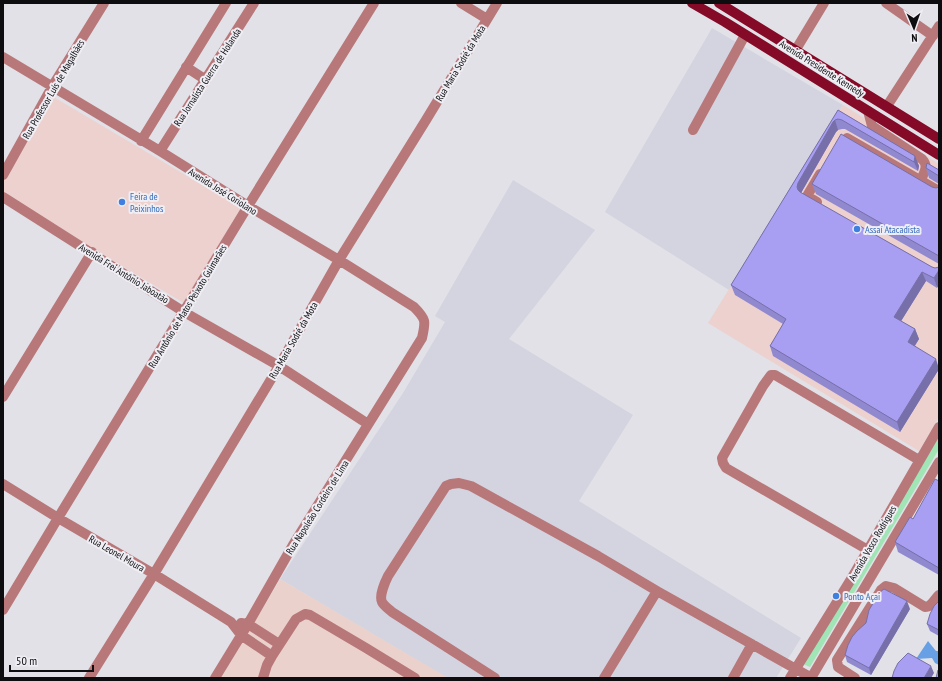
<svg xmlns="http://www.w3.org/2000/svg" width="942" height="681" viewBox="0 0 942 681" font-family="'PT Sans Narrow',sans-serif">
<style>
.commercial{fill:#ecd1ce}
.built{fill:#d4d4e0}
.education{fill:#ebd1cc}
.green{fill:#a1e4b5}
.water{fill:#67a0e5}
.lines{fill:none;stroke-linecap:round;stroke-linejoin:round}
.minor{stroke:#b8787a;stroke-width:10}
.major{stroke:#850a27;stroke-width:10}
.wall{fill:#9089d0}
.shaded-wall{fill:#766fa9}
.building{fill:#a89ff2;stroke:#766fa9}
.shop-dot{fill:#3f7fe0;stroke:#efeef4;stroke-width:1.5}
.labels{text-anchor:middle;stroke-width:4;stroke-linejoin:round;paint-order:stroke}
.street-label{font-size:10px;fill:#0d0d0f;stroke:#efeef4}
.shop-label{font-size:10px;fill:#366cbe;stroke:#efeef4;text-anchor:start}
</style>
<rect width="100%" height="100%" fill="#e1e1e7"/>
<path class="commercial" d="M 52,96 L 241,208 L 184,303 L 3,195 L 3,177 Z
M 843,105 L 939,164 L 939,417 L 919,451 L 708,323 Z"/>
<path class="built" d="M 712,28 L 843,105 L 729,290 L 605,212 Z
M 513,180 L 595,230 L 509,339 L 633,415 L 579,501 L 801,638 L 776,678 L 447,678 L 280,579 L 403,393 L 445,322 L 435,316 Z"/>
<path class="education" d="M 280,579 L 448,678 L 221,678 Z"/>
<path class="green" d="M 939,434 L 939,449 L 810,667 L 803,664 Z"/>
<path class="water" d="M 928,641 L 936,651 L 939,651 L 939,665 L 935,663 L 932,658 L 916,659 Z"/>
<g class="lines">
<path class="minor" d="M 461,3 L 487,19
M 886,3 L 933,36
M 795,51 L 824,3
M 3,57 L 160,151 L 248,206 L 339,260 L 414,307 C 426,319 426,321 422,338 L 293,545 L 248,624 L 215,678
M 186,67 L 206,80
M 887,106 L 939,26
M 868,111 L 872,126 L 922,159 C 929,166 924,172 921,180
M 693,130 L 745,35
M 847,138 L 939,191
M 141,141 L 226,3
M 160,151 L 254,3
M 3,175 L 52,87 L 104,3
M 3,197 L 184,312 L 279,366 L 368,424
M 817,202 L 807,196 L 820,174
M 3,397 L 92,252
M 3,484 L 58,518 L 154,574 L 231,622 L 241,635 L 272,656
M 868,550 L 726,468 L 723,463 L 722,458 L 763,386 L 771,375 L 775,375 L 919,460
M 3,610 L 58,518 L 248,206 L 374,3
M 241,623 L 248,624 L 279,644
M 89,678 L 154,574 L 279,366 L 339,260 L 426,120 L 497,3
M 263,678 L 267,665 L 272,656 L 296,619 L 305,614 L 310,615 L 366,648 L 415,678
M 495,678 L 392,612 C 389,609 384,606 382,602 C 379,596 385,582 388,576 L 446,486 L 451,484 L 459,483 L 471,486 L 598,556 L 657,591 L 812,678
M 604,678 L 657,591
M 733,678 L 752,644
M 790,678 L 850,581 L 939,427
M 811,678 L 939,462
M 855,678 L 838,667 L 837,660 L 881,590 L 886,586 L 894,588 L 925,607 C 932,607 934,599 939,595"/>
<path class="major" d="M 692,3 L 725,22 L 939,155
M 719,3 L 939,139"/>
</g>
<path class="wall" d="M 838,110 L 915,156 L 919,166 L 918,171 L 845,129 L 842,129 L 838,130 L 836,132 L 801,193 L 932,267 L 937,288 L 926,281 L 901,321 L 915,329 L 919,339 L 915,346 L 939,367 L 939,369 L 900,432 L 773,356 L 770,346 L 783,324 L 735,295 L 731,285 Z
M 926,168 L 939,170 L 939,184 L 929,178 Z
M 812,184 L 932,187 L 936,188 L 939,187 L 939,264 L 816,194 Z
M 939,481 L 939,575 L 898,552 L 895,542 L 913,519 Z
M 939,601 L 939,636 L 930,631 L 927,624 Z
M 910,609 L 871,675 L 847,662 L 845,655 Z"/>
<path class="shaded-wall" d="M 835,120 L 838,130 L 836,132 L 801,193 L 801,196 L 797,187 L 798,183 L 833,122 Z
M 915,156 L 919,166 L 918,171 L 914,162 Z
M 939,270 L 939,285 L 937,288 L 934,278 Z
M 922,272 L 926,281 L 898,326 L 894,317 Z
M 915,329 L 919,339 L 911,351 L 908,342 Z
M 936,359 L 939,369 L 900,432 L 897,422 Z
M 907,601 L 910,609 L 871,675 L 869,668 Z
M 931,666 L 934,673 L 931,678 L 924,678 Z"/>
<path class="building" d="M 838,110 L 915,156 L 914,162 L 842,120 L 838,119 L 835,120 L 833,122 L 798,183 L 797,187 L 798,190 L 800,192 L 932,267 L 935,268 L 939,267 L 939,270 L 934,278 L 922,272 L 894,317 L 915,329 L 908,342 L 936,359 L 897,422 L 770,346 L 786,319 L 731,285 Z
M 841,134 L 932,187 L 936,188 L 939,187 L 939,256 L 812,184 Z
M 927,163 L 939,170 L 939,176 L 926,168 Z
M 935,479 L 939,481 L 939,568 L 895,542 L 910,517 L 913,519 Z
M 884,589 L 907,601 L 869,668 L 845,655 L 848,645 L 852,637 L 857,631 L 866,623 L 869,610 L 880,592 Z
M 939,601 L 939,630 L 927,624 L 930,614 L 934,606 Z
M 908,653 L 931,666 L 924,678 L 892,678 L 894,671 L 898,663 Z
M 938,670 L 939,671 L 939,678 L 936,678 Z"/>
<g class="shop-dot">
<circle cx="122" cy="202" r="4"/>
<circle cx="857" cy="229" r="4"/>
<circle cx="836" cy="596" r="4"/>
</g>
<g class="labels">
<g class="street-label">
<text transform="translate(460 63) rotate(-59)" y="4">Rua Maria Sodré da Mota</text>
<text transform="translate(822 68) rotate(32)" y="4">Avenida Presidente Kennedy</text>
<text transform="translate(207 77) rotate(-57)" y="4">Rua Jornalista Guerra de Holanda</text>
<text transform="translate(53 89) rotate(-60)" y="4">Rua Professor Luís de Magalhães</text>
<text transform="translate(223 191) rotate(32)" y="4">Avenida José Coriolano</text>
<text transform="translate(124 273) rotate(32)" y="4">Avenida Frei Antônio Jaboatão</text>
<text transform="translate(187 306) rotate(-59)" y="4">Rua Antônio de Matos Peixoto Guimarães</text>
<text transform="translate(293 340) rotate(-60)" y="4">Rua Maria Sodré da Mota</text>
<text transform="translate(317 507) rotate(-58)" y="4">Rua Napoleão Cordeiro de Lima</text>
<text transform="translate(872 543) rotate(-60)" y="4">Avenida Vasco Rodrigues</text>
<text transform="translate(117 553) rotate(30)" y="4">Rua Leonel Moura</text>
</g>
<g class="shop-label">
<text x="130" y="200">Feira de<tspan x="130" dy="12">Peixinhos</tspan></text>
<text x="865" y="233">Assaí Atacadista</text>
<text x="844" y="600">Ponto Açai</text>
</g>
</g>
<rect width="942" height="681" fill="none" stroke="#0d0d0f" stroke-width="8"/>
<g transform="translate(914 28) rotate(178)" stroke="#efeef4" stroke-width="3" paint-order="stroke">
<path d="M0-3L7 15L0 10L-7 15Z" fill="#0d0d0f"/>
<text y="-6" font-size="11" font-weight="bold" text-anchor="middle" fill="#0d0d0f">N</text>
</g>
<path d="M10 665v6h83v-6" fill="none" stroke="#0d0d0f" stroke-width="2"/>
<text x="16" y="665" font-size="12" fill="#0d0d0f" stroke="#efeef4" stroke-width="3" paint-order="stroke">50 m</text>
</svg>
